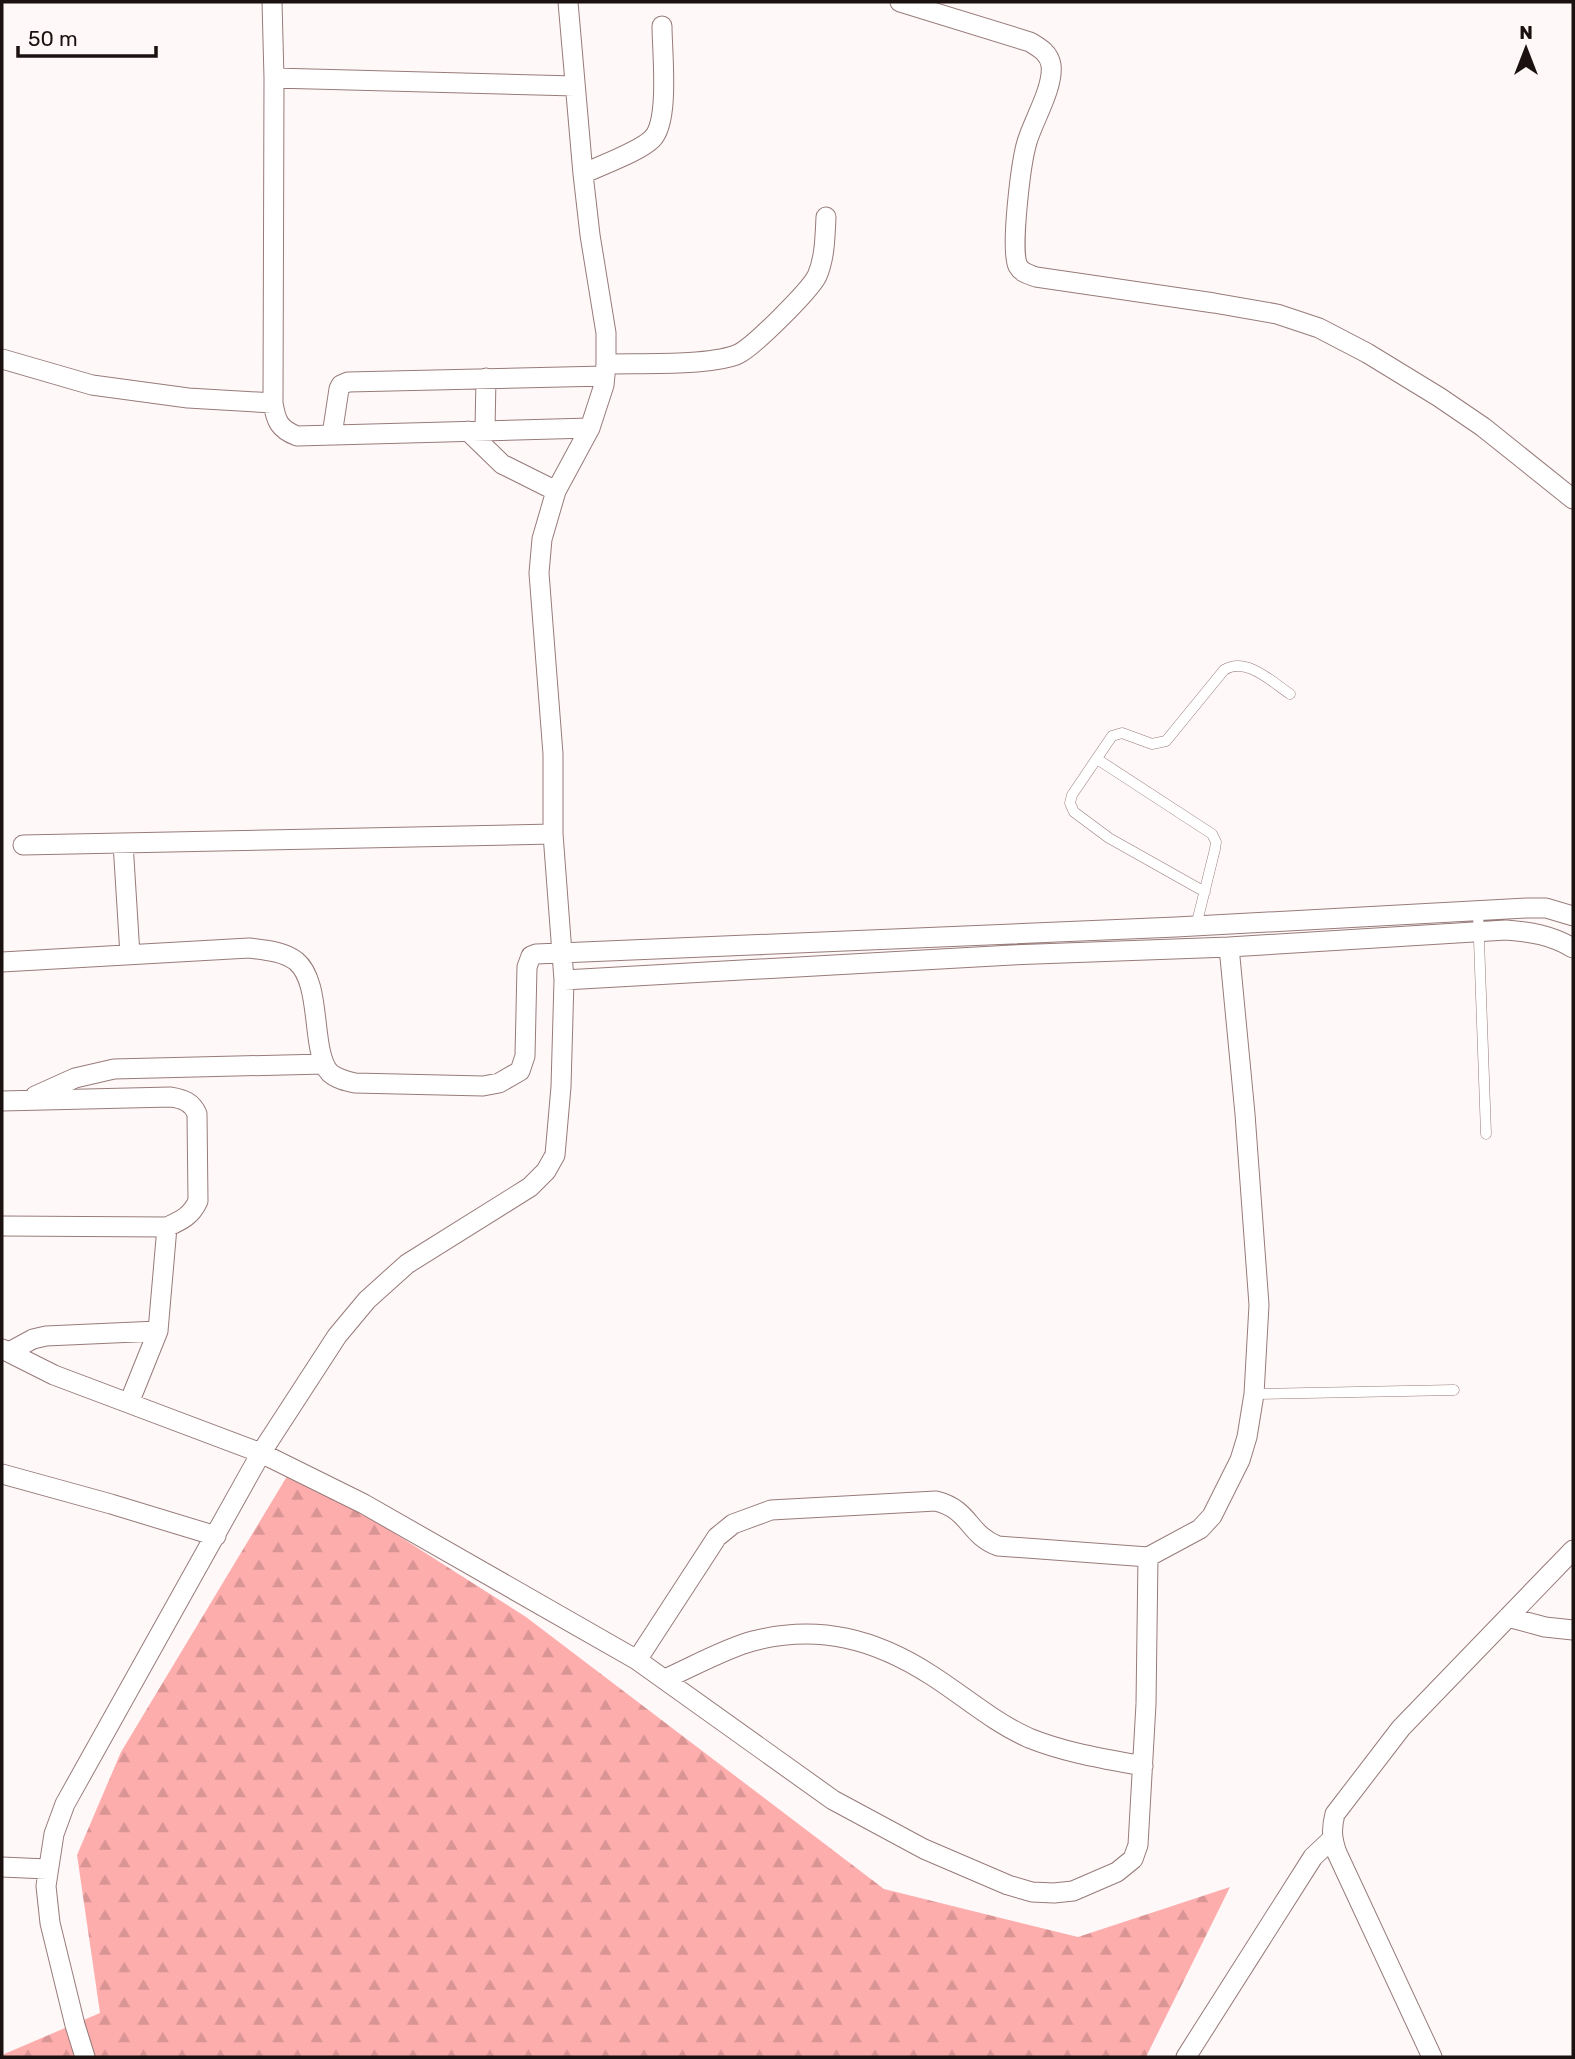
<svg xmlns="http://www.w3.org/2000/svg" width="1575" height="2059" viewBox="0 0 1575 2059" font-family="Rubik,sans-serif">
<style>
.forest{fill:url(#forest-firs)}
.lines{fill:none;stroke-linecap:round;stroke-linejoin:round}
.lane-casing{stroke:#977b7a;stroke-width:11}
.street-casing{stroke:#977b7a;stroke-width:21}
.lane{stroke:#fff;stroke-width:10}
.street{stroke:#fff;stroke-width:19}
</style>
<defs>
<pattern id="forest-firs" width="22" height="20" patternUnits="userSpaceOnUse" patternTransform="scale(1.75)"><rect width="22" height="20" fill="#feadad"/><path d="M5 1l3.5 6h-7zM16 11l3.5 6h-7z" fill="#d99494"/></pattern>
</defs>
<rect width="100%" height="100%" fill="#fff8f8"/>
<path class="forest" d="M 292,1468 L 526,1617 L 884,1889 L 1078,1937 L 1230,1887 L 1146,2057 L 2,2057 L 2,2055 L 100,2013 L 77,1855 L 121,1752 Z"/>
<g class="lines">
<defs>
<path id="lane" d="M 1097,759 L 1212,834 L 1216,842 L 1215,849 L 1196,926
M 1205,892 L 1109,838 L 1074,812 L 1070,803 L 1072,795 L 1112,736 L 1122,733 L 1152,744 L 1166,741 L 1224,670 C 1246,656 1272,682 1290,694
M 1478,912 L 1486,1134
M 1254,1394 L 1454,1390"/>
<path id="street" d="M 272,2 L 274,78 L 273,403 C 276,421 279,429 297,436 L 590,428
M 900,2 L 1030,42 C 1040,48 1049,53 1051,65 C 1054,87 1033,121 1027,142 C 1021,162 1010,250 1018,266 C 1022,273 1028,274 1036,277 L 1214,303 L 1277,314 L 1319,328 L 1367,353 L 1439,397 L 1483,427 L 1573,499
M 274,78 L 575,86
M 583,174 C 601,165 639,152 652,139 C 670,122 662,52 662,26
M 2,359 L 92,385 L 188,398 L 273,403
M 606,364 C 642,363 705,366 736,355 C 751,350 810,290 817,276 C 825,258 825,236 826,217
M 485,430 L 486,378
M 468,431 L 502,464 L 556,491
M 332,435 L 339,389 L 341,385 L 348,382 L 605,376
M 123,843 L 130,955
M 23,845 L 553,834
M 2,962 L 249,948 C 264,950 283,951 296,961 C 323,983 310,1052 330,1073 C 337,1079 346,1081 355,1083 L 483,1086 L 499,1083 L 520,1071 L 525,1056 L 527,967 L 531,956 L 536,954 L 1176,927 L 1527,908 L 1546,908 L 1573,916
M 564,980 L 1012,955 L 1229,947 L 1506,930 C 1531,932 1551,935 1573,948
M 35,1096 L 75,1078 L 114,1069 L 324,1064
M 2,1101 L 171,1097 C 183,1099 192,1102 197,1114 L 198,1201 C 191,1216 182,1220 167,1227 L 2,1226
M 2,1349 L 54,1375 L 261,1453 L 364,1504 L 637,1660 L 833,1800 L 924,1849 L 1008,1885 L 1032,1892 L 1054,1893 L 1073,1891 L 1117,1872 L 1133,1859 L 1138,1845 L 1146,1704 L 1148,1557
M 9,1352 L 33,1339 L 46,1336 L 158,1331
M 129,1403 L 158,1331 L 167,1227
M 2,1474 L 111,1504 L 216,1536
M 1508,1617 L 1545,1627 L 1573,1630
M 637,1660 L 717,1537 L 733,1524 L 771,1510 L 936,1501 C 971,1510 967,1534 998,1546 L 1148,1557 L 1200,1529 L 1212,1516 L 1240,1460 L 1247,1437 L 1254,1394 L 1259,1305 L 1245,1114 L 1229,947
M 665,1679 C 692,1667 726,1648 753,1641 C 819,1624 875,1639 931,1675 C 964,1696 993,1722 1029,1738 C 1066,1753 1105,1759 1143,1766
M 2,1867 L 47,1869
M 85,2057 L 75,2025 L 50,1923 L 46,1886 L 54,1834 L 65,1804 L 261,1453 L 337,1336 L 367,1300 L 407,1264 L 530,1187 L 546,1171 L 555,1155 L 561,1087 L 564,980 L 553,834 L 553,754 L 539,573 L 542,539 L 556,491 L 590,428 L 604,385 L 606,364 L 606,333 L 590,235 L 583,174 L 568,2
M 1186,2057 L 1313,1857 L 1332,1839
M 1432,2057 L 1337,1853 C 1332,1839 1331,1829 1335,1814 L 1401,1728 L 1573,1550"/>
</defs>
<use href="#lane" class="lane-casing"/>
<use href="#street" class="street-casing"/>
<use href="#lane" class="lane"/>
<use href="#street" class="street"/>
</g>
<rect width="1575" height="2059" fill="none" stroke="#1b1110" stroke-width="7"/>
<g transform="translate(1526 49)" stroke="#fff8f8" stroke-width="5" paint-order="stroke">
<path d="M0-5L12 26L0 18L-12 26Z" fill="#1b1110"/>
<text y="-10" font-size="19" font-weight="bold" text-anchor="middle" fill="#1b1110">N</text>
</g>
<path d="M18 46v10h138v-10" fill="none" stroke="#1b1110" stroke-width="3.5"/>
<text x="28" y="46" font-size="21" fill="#1b1110" stroke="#fff8f8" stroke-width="5" paint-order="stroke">50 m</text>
</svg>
